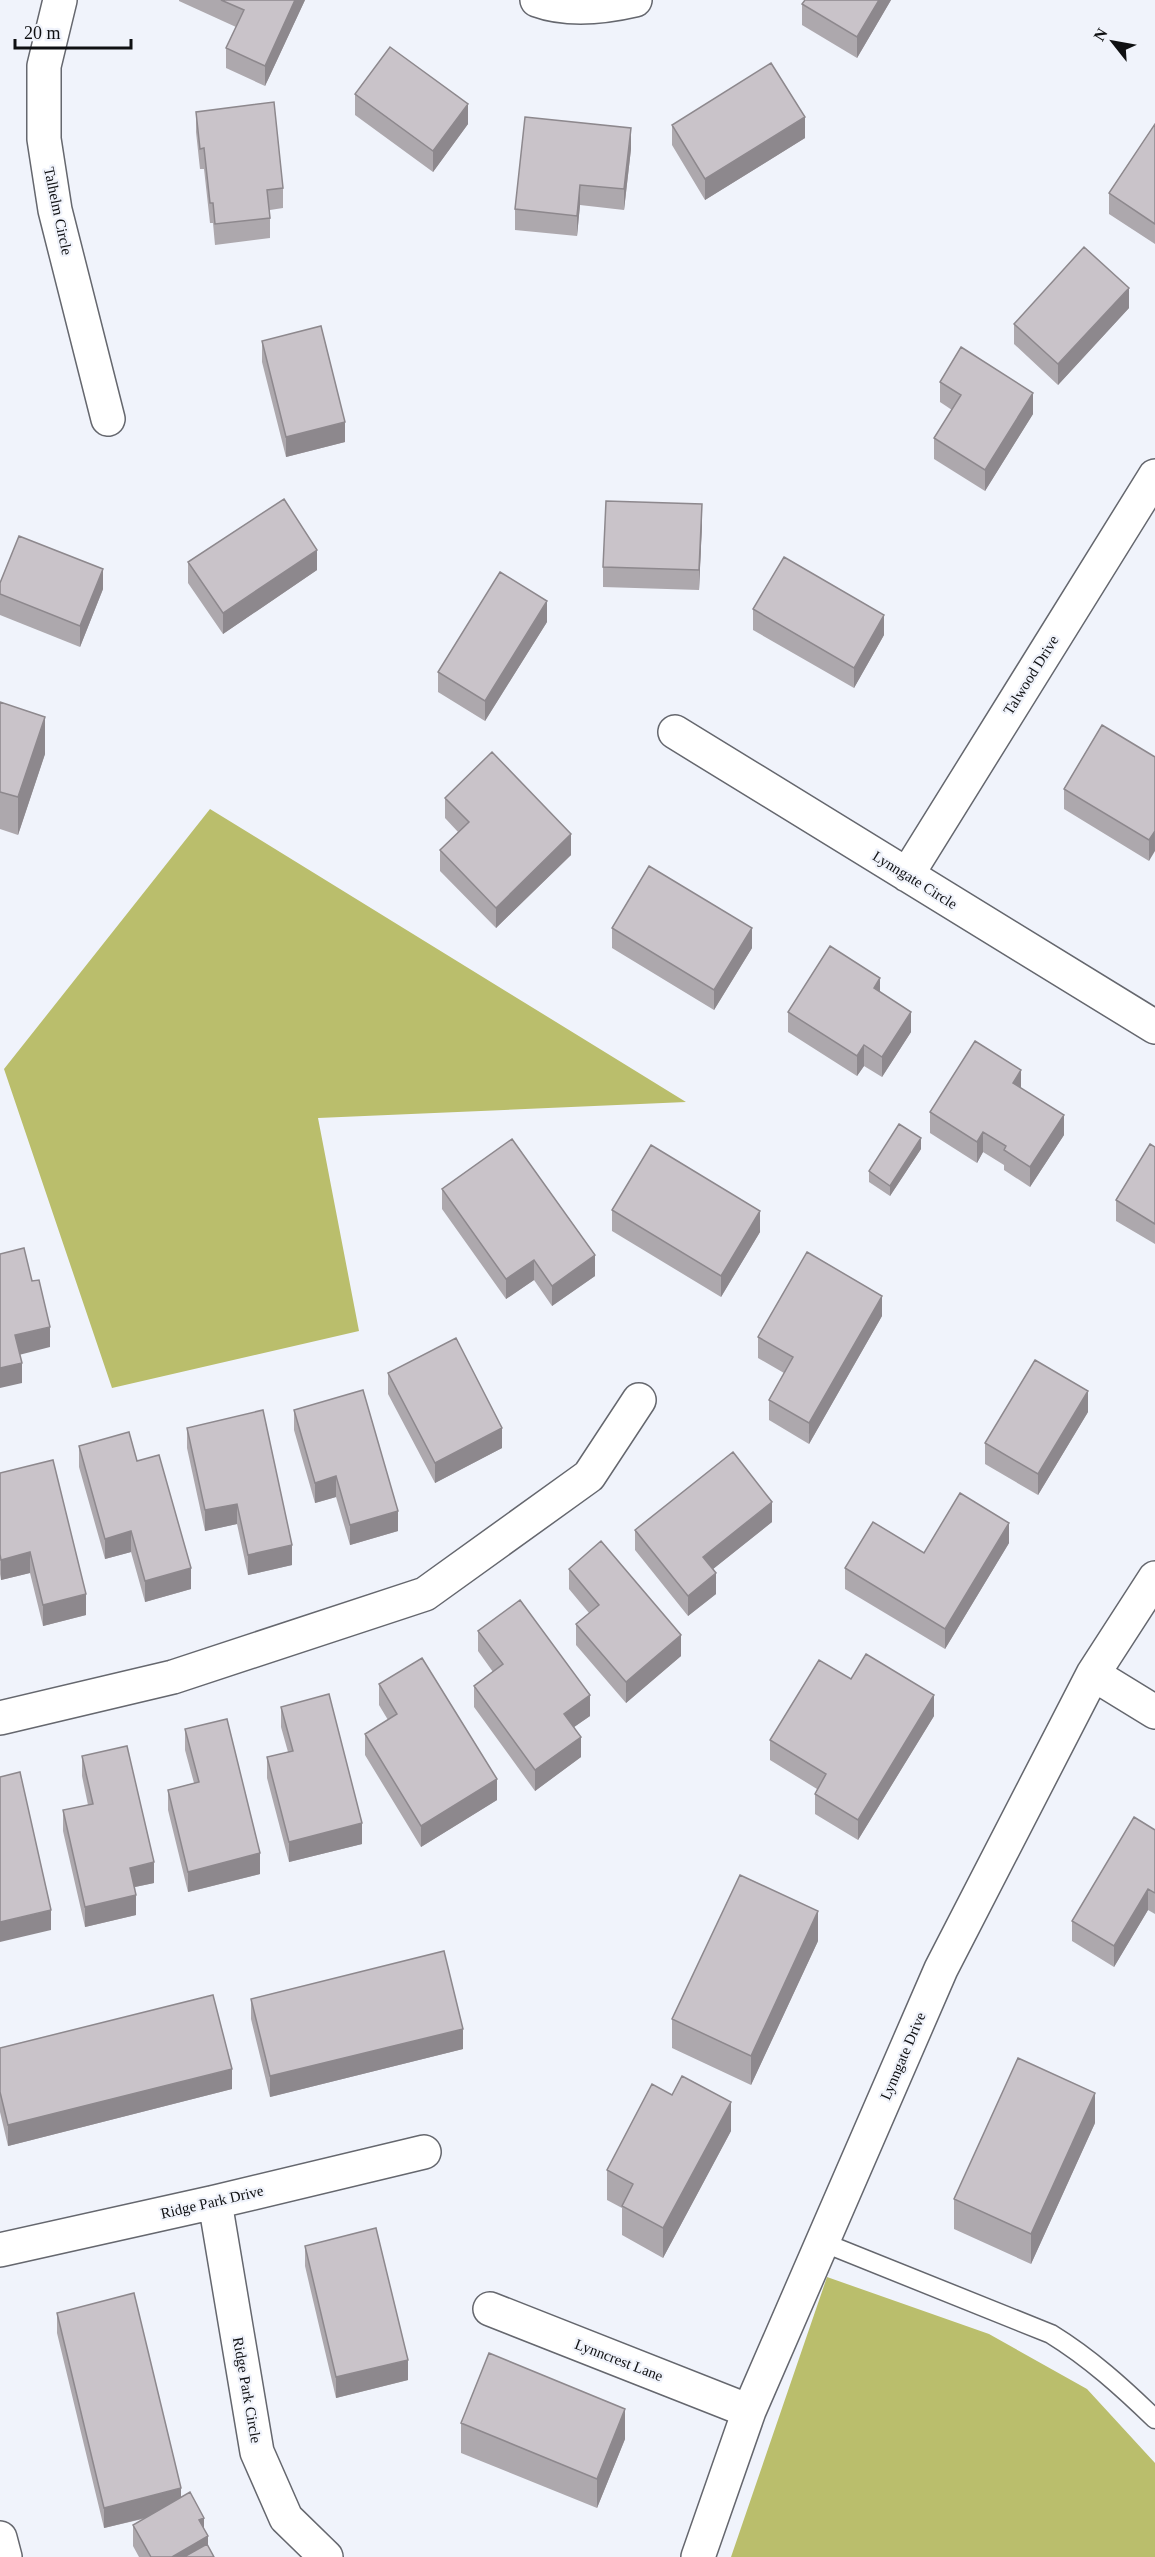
<svg xmlns="http://www.w3.org/2000/svg" width="1155" height="2557" viewBox="0 0 1155 2557" font-family="'Times New Roman',serif">
<style>
.forest{fill:#babe6c}
.lines{fill:none;stroke-linecap:round;stroke-linejoin:round}
.service-casing{stroke:#65676e;stroke-width:21}
.minor-casing{stroke:#65676e;stroke-width:36}
.secondary-casing{stroke:#65676e;stroke-width:36}
.service{stroke:#fff;stroke-width:18}
.minor{stroke:#fff;stroke-width:33}
.secondary{stroke:#fff;stroke-width:33}
.wall{fill:#ada8ad}
.shaded-wall{fill:#8d888d}
.building{fill:#c9c3c9;stroke:#8d888d;stroke-width:1.5}
.labels{text-anchor:middle;stroke-width:4.5;stroke-linejoin:round;paint-order:stroke}
.street-label{font-size:15px;fill:#0f1012;stroke:#f0f3fb}
</style>
<rect width="100%" height="100%" fill="#f0f3fb"/>
<path class="forest" d="M 210,809 L 686,1102 L 318,1118 L 359,1331 L 112,1388 L 4,1069 Z
M 827,2277 L 989,2334 L 1087,2389 L 1155,2463 L 1155,2557 L 731,2557 Z"/>
<g class="lines">
<defs>
<path id="service" d="M 822,2242 L 1051,2334 C 1090,2358 1123,2388 1155,2419"/>
<path id="minor" d="M 60,0 L 44,66 L 44,139 L 55,210 L 108,419
M 537,0 C 567,11 605,7 635,0
M 675,732 L 1155,1027
M 907,875 L 1155,476
M 1093,1674 L 1155,1712
M 0,1718 L 173,1677 L 425,1594 L 589,1476 L 639,1400
M 215,2202 L 257,2452 L 286,2518 L 326,2557
M 0,2250 L 215,2202 L 424,2152
M 490,2309 L 749,2411
M 698,2557 L 749,2411 L 941,1969 L 1093,1674 L 1155,1578"/>
<path id="secondary" d="M 0,2538 L 5,2557"/>
</defs>
<use href="#service" class="service-casing"/>
<use href="#minor" class="minor-casing"/>
<use href="#secondary" class="secondary-casing"/>
<use href="#service" class="service"/>
<use href="#minor" class="minor"/>
<use href="#secondary" class="secondary"/>
</g>
<path class="wall" d="M 179,0 L 305,0 L 265,86 L 226,68 L 226,48 L 236,27 L 179,1 Z
M 805,0 L 891,0 L 857,58 L 802,25 L 802,4 Z
M 355,94 L 468,124 L 433,172 L 355,115 Z
M 196,112 L 283,188 L 283,208 L 270,210 L 270,238 L 215,245 L 213,223 L 210,223 L 204,169 L 200,169 L 196,132 Z
M 1155,124 L 1155,244 L 1109,214 L 1109,193 Z
M 672,125 L 805,138 L 705,200 L 672,145 Z
M 631,149 L 624,210 L 580,205 L 577,236 L 515,230 L 515,209 Z
M 1129,308 L 1058,385 L 1014,344 L 1014,324 Z
M 262,341 L 345,442 L 286,457 L 262,362 Z
M 940,382 L 1033,414 L 985,491 L 934,459 L 934,438 L 952,410 L 940,402 Z
M 702,524 L 699,590 L 603,587 L 603,567 Z
M 188,562 L 317,570 L 223,634 L 188,583 Z
M 0,583 L 103,589 L 80,647 L 0,615 Z
M 753,609 L 884,635 L 854,688 L 753,630 Z
M 547,622 L 485,721 L 438,692 L 438,672 Z
M 0,702 L 45,754 L 18,835 L 0,829 Z
M 1155,757 L 1149,861 L 1064,809 L 1064,789 Z
M 445,798 L 571,855 L 496,928 L 440,871 L 440,850 L 458,832 L 445,818 Z
M 612,928 L 752,948 L 714,1010 L 612,948 Z
M 880,992 L 911,1032 L 882,1077 L 864,1066 L 857,1076 L 788,1032 L 788,1012 Z
M 1021,1088 L 1064,1135 L 1030,1187 L 1004,1170 L 1004,1165 L 983,1152 L 977,1163 L 930,1133 L 930,1112 Z
M 1155,1147 L 1155,1244 L 1116,1221 L 1116,1200 Z
M 921,1149 L 890,1196 L 869,1182 L 869,1171 Z
M 442,1189 L 595,1276 L 552,1306 L 534,1280 L 506,1299 L 442,1209 Z
M 612,1210 L 760,1232 L 721,1297 L 612,1231 Z
M 882,1316 L 809,1444 L 769,1420 L 769,1400 L 784,1373 L 758,1358 L 758,1337 Z
M 388,1373 L 502,1448 L 435,1483 L 388,1394 Z
M 294,1410 L 398,1531 L 350,1545 L 336,1497 L 315,1503 L 294,1430 Z
M 1088,1412 L 1038,1495 L 985,1464 L 985,1443 Z
M 187,1428 L 292,1565 L 248,1575 L 237,1524 L 205,1531 L 187,1448 Z
M 79,1446 L 137,1461 L 191,1589 L 145,1602 L 131,1552 L 105,1559 L 79,1467 Z
M 0,1473 L 86,1615 L 43,1626 L 30,1573 L 1,1580 L 0,1574 Z
M 772,1522 L 713,1569 L 716,1594 L 688,1616 L 635,1550 L 635,1530 Z
M 1009,1543 L 945,1649 L 845,1589 L 845,1568 L 924,1553 Z
M 569,1569 L 681,1656 L 626,1703 L 576,1645 L 576,1624 L 589,1613 L 569,1589 Z
M 478,1631 L 590,1716 L 574,1727 L 581,1757 L 535,1791 L 474,1707 L 474,1686 L 493,1672 L 478,1651 Z
M 379,1684 L 497,1800 L 421,1847 L 365,1755 L 365,1734 L 388,1720 L 379,1705 Z
M 281,1707 L 362,1844 L 289,1862 L 267,1778 L 267,1757 L 288,1752 L 281,1727 Z
M 934,1716 L 858,1840 L 815,1814 L 815,1794 L 817,1789 L 770,1760 L 770,1740 Z
M 185,1729 L 260,1874 L 188,1892 L 168,1810 L 168,1790 L 194,1783 L 185,1750 Z
M 82,1756 L 154,1883 L 135,1887 L 136,1915 L 85,1927 L 63,1831 L 63,1810 L 88,1805 L 82,1776 Z
M 1155,1830 L 1155,1914 L 1148,1910 L 1114,1967 L 1072,1941 L 1072,1921 Z
M 818,1941 L 751,2085 L 672,2048 L 672,2019 Z
M 251,1999 L 463,2049 L 270,2097 L 251,2019 Z
M 0,2048 L 232,2089 L 8,2146 L 0,2112 Z
M 1095,2123 L 1031,2264 L 954,2229 L 954,2199 Z
M 731,2131 L 663,2258 L 622,2235 L 622,2208 L 607,2200 L 607,2170 Z
M 305,2246 L 408,2380 L 336,2398 L 305,2266 Z
M 57,2313 L 181,2497 L 204,2529 L 208,2547 L 214,2557 L 139,2557 L 133,2546 L 133,2525 L 147,2518 L 104,2528 L 57,2333 Z
M 461,2423 L 625,2439 L 597,2508 L 461,2453 Z"/>
<path class="shaded-wall" d="M 295,0 L 305,0 L 265,86 L 265,66 Z
M 879,0 L 891,0 L 857,58 L 857,37 Z
M 468,104 L 468,124 L 433,172 L 433,151 Z
M 805,117 L 805,138 L 705,200 L 705,179 Z
M 631,128 L 631,149 L 624,210 L 624,189 Z
M 580,185 L 580,205 L 577,236 L 577,216 Z
M 1129,288 L 1129,308 L 1058,385 L 1058,364 Z
M 1033,393 L 1033,414 L 985,491 L 985,470 Z
M 345,422 L 345,442 L 286,457 L 286,437 Z
M 702,504 L 702,524 L 699,590 L 699,570 Z
M 317,550 L 317,570 L 223,634 L 223,613 Z
M 103,569 L 103,589 L 80,647 L 80,626 Z
M 547,601 L 547,622 L 485,721 L 485,701 Z
M 884,615 L 884,635 L 854,688 L 854,668 Z
M 45,717 L 45,754 L 18,835 L 18,797 Z
M 1155,831 L 1155,851 L 1149,861 L 1149,840 Z
M 571,834 L 571,855 L 496,928 L 496,908 Z
M 752,928 L 752,948 L 714,1010 L 714,990 Z
M 880,978 L 880,999 L 874,988 Z
M 911,1012 L 911,1032 L 882,1077 L 882,1057 Z
M 864,1045 L 864,1066 L 857,1076 L 857,1056 Z
M 1021,1070 L 1021,1090 L 1013,1083 Z
M 1064,1115 L 1064,1135 L 1030,1187 L 1030,1167 Z
M 983,1132 L 983,1152 L 977,1163 L 977,1142 Z
M 921,1138 L 921,1149 L 890,1196 L 890,1186 Z
M 760,1211 L 760,1232 L 721,1297 L 721,1276 Z
M 595,1255 L 595,1276 L 552,1306 L 552,1286 Z
M 534,1260 L 534,1280 L 506,1299 L 506,1279 Z
M 882,1296 L 882,1316 L 809,1444 L 809,1423 Z
M 50,1327 L 50,1347 L 15,1356 L 15,1335 Z
M 22,1363 L 22,1383 L 0,1388 L 0,1368 Z
M 1088,1391 L 1088,1412 L 1038,1495 L 1038,1474 Z
M 502,1428 L 502,1448 L 435,1483 L 435,1463 Z
M 336,1476 L 336,1497 L 315,1503 L 315,1483 Z
M 772,1502 L 772,1522 L 703,1577 L 703,1557 Z
M 237,1504 L 237,1524 L 205,1531 L 205,1510 Z
M 398,1511 L 398,1531 L 350,1545 L 350,1525 Z
M 1009,1523 L 1009,1543 L 945,1649 L 945,1629 Z
M 131,1531 L 131,1552 L 105,1559 L 105,1539 Z
M 292,1545 L 292,1565 L 248,1575 L 248,1555 Z
M 30,1552 L 30,1573 L 1,1580 L 1,1560 Z
M 191,1568 L 191,1589 L 145,1602 L 145,1581 Z
M 716,1573 L 716,1594 L 688,1616 L 688,1596 Z
M 86,1594 L 86,1615 L 43,1626 L 43,1605 Z
M 681,1635 L 681,1656 L 626,1703 L 626,1682 Z
M 590,1695 L 590,1716 L 564,1734 L 564,1714 Z
M 934,1695 L 934,1716 L 858,1840 L 858,1820 Z
M 581,1737 L 581,1757 L 535,1791 L 535,1770 Z
M 497,1779 L 497,1800 L 421,1847 L 421,1826 Z
M 362,1823 L 362,1844 L 289,1862 L 289,1842 Z
M 260,1853 L 260,1874 L 188,1892 L 188,1872 Z
M 154,1862 L 154,1883 L 130,1888 L 130,1868 Z
M 1148,1889 L 1148,1910 L 1114,1967 L 1114,1946 Z
M 136,1895 L 136,1915 L 85,1927 L 85,1907 Z
M 51,1910 L 51,1930 L 0,1942 L 0,1922 Z
M 818,1911 L 818,1941 L 751,2085 L 751,2056 Z
M 463,2029 L 463,2049 L 270,2097 L 270,2076 Z
M 232,2069 L 232,2089 L 8,2146 L 8,2125 Z
M 1095,2093 L 1095,2123 L 1031,2264 L 1031,2234 Z
M 731,2102 L 731,2131 L 663,2258 L 663,2228 Z
M 408,2360 L 408,2380 L 336,2398 L 336,2377 Z
M 625,2409 L 625,2439 L 597,2508 L 597,2479 Z
M 181,2488 L 181,2509 L 104,2528 L 104,2508 Z
M 204,2518 L 204,2538 L 199,2520 Z
M 208,2536 L 208,2557 L 172,2557 Z"/>
<path class="building" d="M 221,0 L 295,0 L 265,66 L 226,48 L 244,10 Z
M 805,0 L 879,0 L 857,37 L 802,4 Z
M 390,47 L 468,104 L 433,151 L 355,94 Z
M 771,63 L 805,117 L 705,179 L 672,125 Z
M 274,102 L 283,188 L 267,190 L 270,218 L 215,224 L 213,203 L 210,203 L 204,148 L 200,149 L 196,112 Z
M 525,117 L 631,128 L 624,189 L 580,185 L 577,216 L 515,209 Z
M 1155,124 L 1155,224 L 1109,193 Z
M 1084,247 L 1129,288 L 1058,364 L 1014,324 Z
M 321,326 L 345,422 L 286,437 L 262,341 Z
M 961,347 L 1033,393 L 985,470 L 934,438 L 961,395 L 940,382 Z
M 284,499 L 317,550 L 223,613 L 188,562 Z
M 606,501 L 702,504 L 699,570 L 603,567 Z
M 19,536 L 103,569 L 80,626 L 0,594 L 0,583 Z
M 784,557 L 884,615 L 854,668 L 753,609 Z
M 500,572 L 547,601 L 485,701 L 438,672 Z
M 0,702 L 45,717 L 18,797 L 0,792 Z
M 1102,725 L 1155,757 L 1155,831 L 1149,840 L 1064,789 Z
M 492,752 L 571,834 L 496,908 L 440,850 L 469,822 L 445,798 Z
M 649,866 L 752,928 L 714,990 L 612,928 Z
M 830,946 L 880,978 L 874,988 L 911,1012 L 882,1057 L 864,1045 L 857,1056 L 788,1012 Z
M 975,1041 L 1021,1070 L 1013,1083 L 1064,1115 L 1030,1167 L 1004,1150 L 1006,1146 L 983,1132 L 977,1142 L 930,1112 Z
M 899,1124 L 921,1138 L 890,1186 L 869,1171 Z
M 512,1139 L 595,1255 L 552,1286 L 534,1260 L 506,1279 L 442,1189 Z
M 1150,1144 L 1155,1147 L 1155,1224 L 1116,1200 Z
M 651,1145 L 760,1211 L 721,1276 L 612,1210 Z
M 24,1248 L 32,1281 L 39,1280 L 50,1327 L 15,1335 L 22,1363 L 0,1368 L 0,1254 Z
M 807,1252 L 882,1296 L 809,1423 L 769,1400 L 793,1357 L 758,1337 Z
M 456,1338 L 502,1428 L 435,1463 L 388,1373 Z
M 1035,1360 L 1088,1391 L 1038,1474 L 985,1443 Z
M 363,1390 L 398,1511 L 350,1525 L 336,1476 L 315,1483 L 294,1410 Z
M 263,1410 L 292,1545 L 248,1555 L 237,1504 L 205,1510 L 187,1428 Z
M 129,1432 L 137,1461 L 159,1455 L 191,1568 L 145,1581 L 131,1531 L 105,1539 L 79,1446 Z
M 733,1452 L 772,1502 L 703,1557 L 716,1573 L 688,1596 L 635,1530 Z
M 53,1460 L 86,1594 L 43,1605 L 30,1552 L 1,1560 L 0,1554 L 0,1473 Z
M 960,1493 L 1009,1523 L 945,1629 L 845,1568 L 873,1522 L 924,1553 Z
M 601,1541 L 681,1635 L 626,1682 L 576,1624 L 599,1605 L 569,1569 Z
M 520,1600 L 590,1695 L 564,1714 L 581,1737 L 535,1770 L 474,1686 L 503,1664 L 478,1631 Z
M 866,1654 L 934,1695 L 858,1820 L 815,1794 L 826,1774 L 770,1740 L 819,1660 L 851,1679 Z
M 422,1658 L 497,1779 L 421,1826 L 365,1734 L 397,1714 L 379,1684 Z
M 329,1694 L 362,1823 L 289,1842 L 267,1757 L 293,1751 L 281,1707 Z
M 227,1719 L 260,1853 L 188,1872 L 168,1790 L 199,1782 L 185,1729 Z
M 127,1746 L 154,1862 L 130,1868 L 136,1895 L 85,1907 L 63,1810 L 93,1804 L 82,1756 Z
M 20,1772 L 51,1910 L 0,1922 L 0,1777 Z
M 1134,1817 L 1155,1830 L 1155,1893 L 1148,1889 L 1114,1946 L 1072,1921 Z
M 740,1875 L 818,1911 L 751,2056 L 672,2019 Z
M 444,1951 L 463,2029 L 270,2076 L 251,1999 Z
M 213,1995 L 232,2069 L 8,2125 L 0,2092 L 0,2048 Z
M 1018,2058 L 1095,2093 L 1031,2234 L 954,2199 Z
M 682,2076 L 731,2102 L 663,2228 L 622,2206 L 633,2184 L 607,2170 L 652,2084 L 672,2095 Z
M 376,2228 L 408,2360 L 336,2377 L 305,2246 Z
M 134,2293 L 181,2488 L 104,2508 L 57,2313 Z
M 489,2353 L 625,2409 L 597,2479 L 461,2423 Z
M 190,2492 L 204,2518 L 199,2520 L 208,2536 L 172,2557 L 151,2557 L 133,2525 Z
M 207,2544 L 214,2557 L 184,2557 Z"/>
<g class="labels">
<g class="street-label">
<text transform="translate(58 211) rotate(78)" y="5">Talhelm Circle</text>
<text transform="translate(1031 675) rotate(-58)" y="5">Talwood Drive</text>
<text transform="translate(915 880) rotate(32)" y="5">Lynngate Circle</text>
<text transform="translate(903 2056) rotate(-67)" y="5">Lynngate Drive</text>
<text transform="translate(212 2202) rotate(-13)" y="5">Ridge Park Drive</text>
<text transform="translate(619 2360) rotate(21)" y="5">Lynncrest Lane</text>
<text transform="translate(247 2390) rotate(80)" y="5">Ridge Park Circle</text>
</g>
</g>
<g transform="translate(1113 42) rotate(301)" stroke="#f0f3fb" stroke-width="4.5" paint-order="stroke">
<path d="M0-4.5L10 22L0 15L-10 22Z" fill="#0f1012"/>
<text y="-9" font-size="16" font-weight="bold" text-anchor="middle" fill="#0f1012">N</text>
</g>
<path d="M15 39v9h116v-9" fill="none" stroke="#0f1012" stroke-width="3"/>
<text x="24" y="39" font-size="18" fill="#0f1012" stroke="#f0f3fb" stroke-width="4.5" paint-order="stroke">20 m</text>
</svg>
